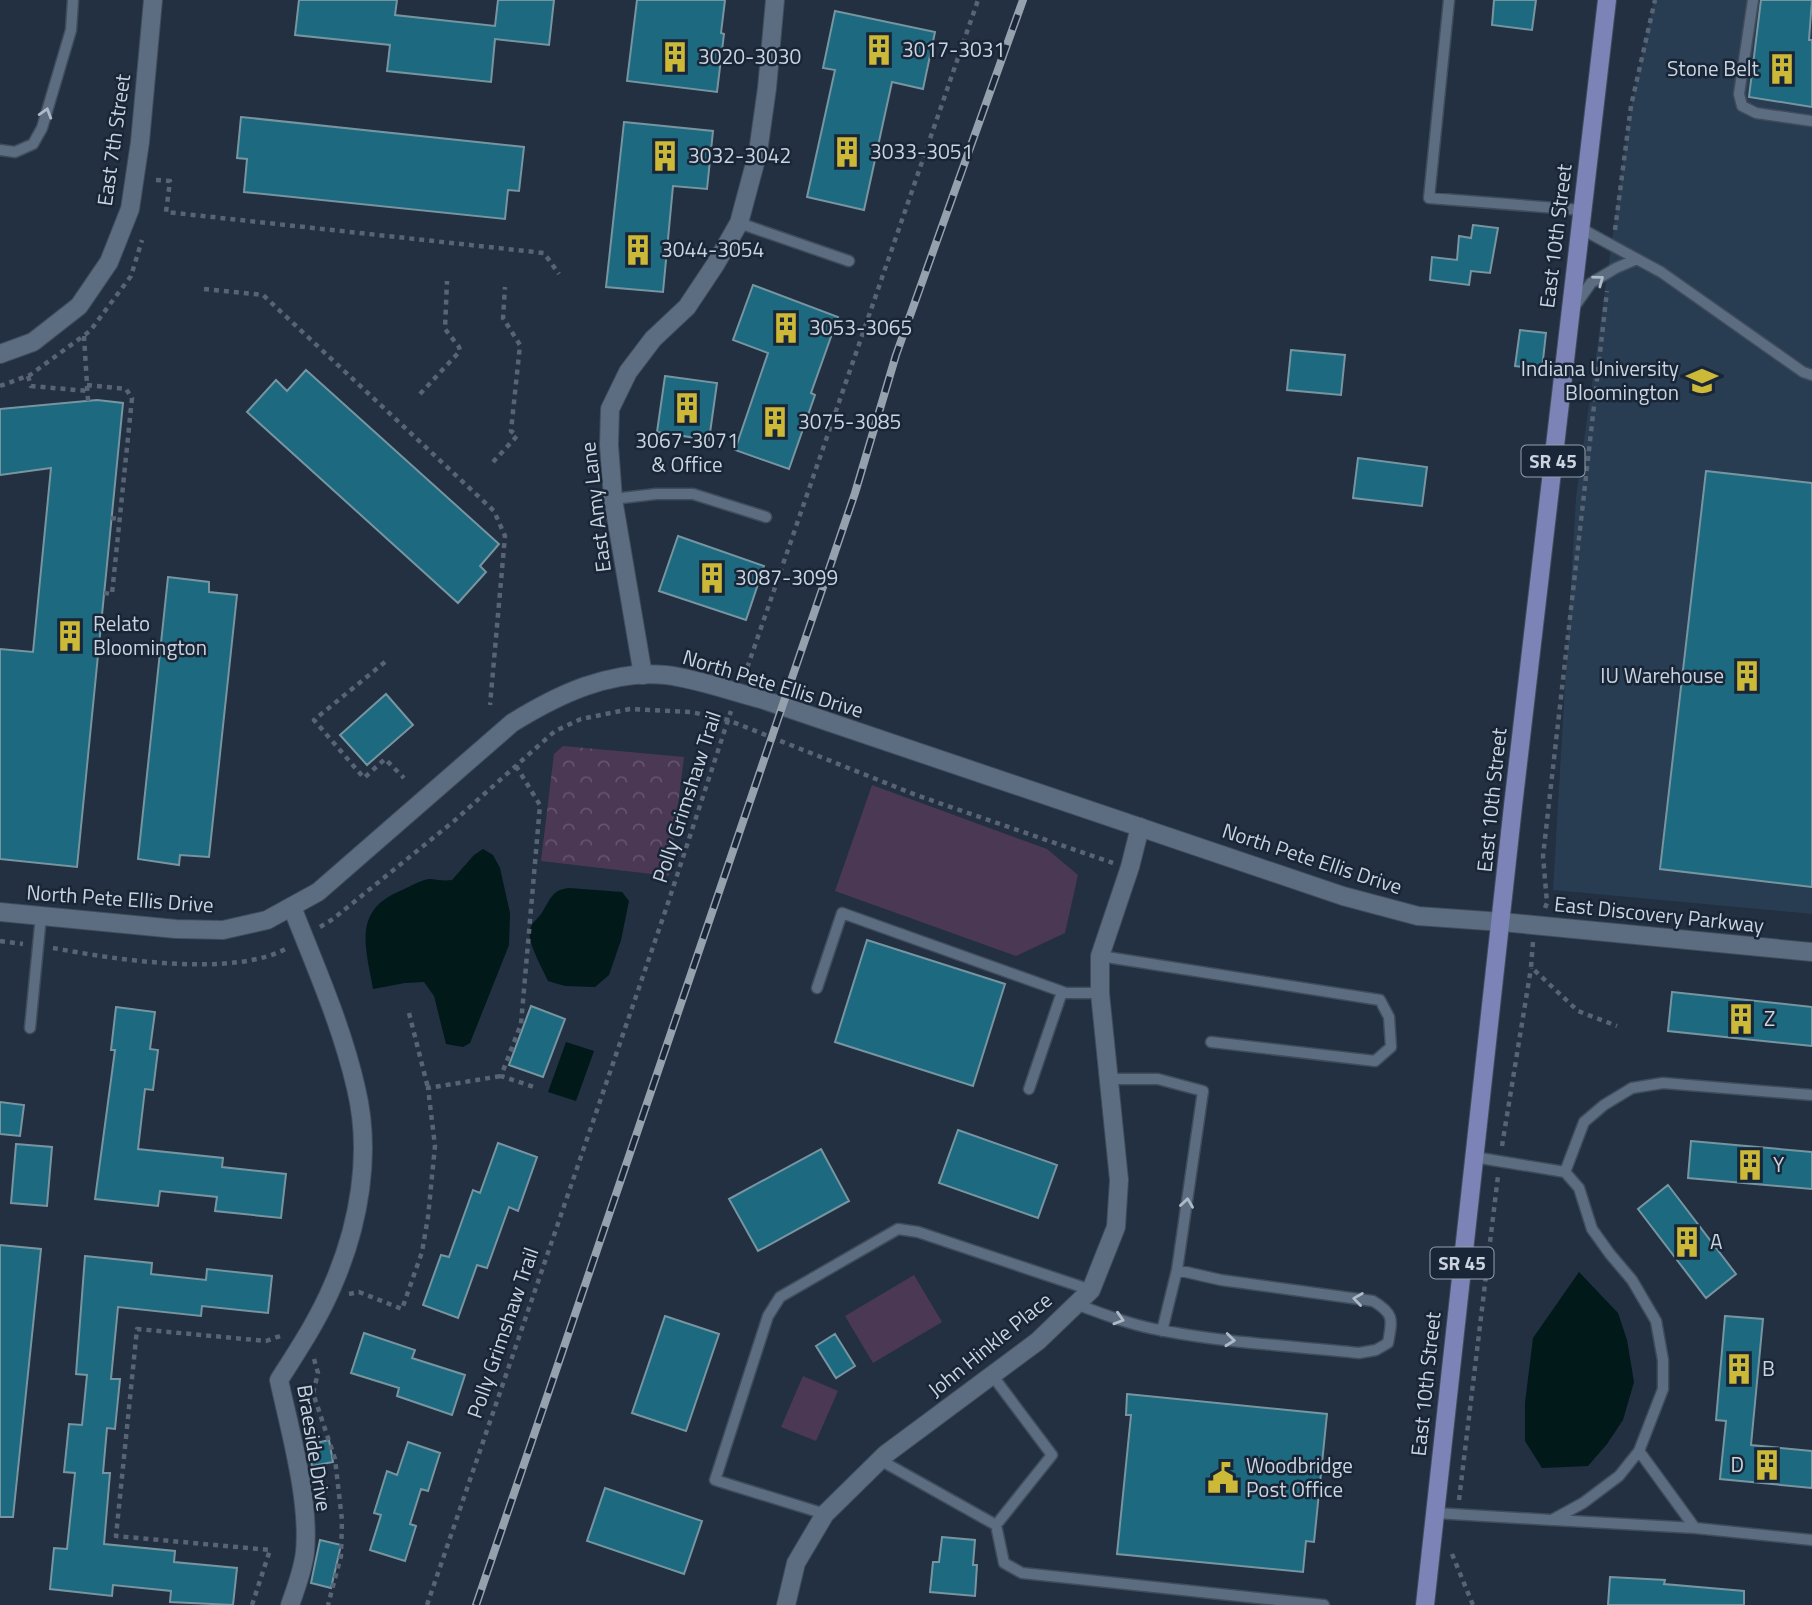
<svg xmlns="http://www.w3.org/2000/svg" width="1812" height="1605" viewBox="0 0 1812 1605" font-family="'Titillium Web',sans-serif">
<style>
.built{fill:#283c52}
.grass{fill:#4b3854}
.park{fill:url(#park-crowns)}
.water{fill:#011918}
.building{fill:#1d6980;stroke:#7795a0;stroke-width:2}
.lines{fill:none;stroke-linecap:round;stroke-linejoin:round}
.service-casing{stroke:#404c5b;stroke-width:13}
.minor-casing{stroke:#404c5b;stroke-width:20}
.tertiary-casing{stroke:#404c5b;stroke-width:20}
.primary-casing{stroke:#404c5b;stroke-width:20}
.path{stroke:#586474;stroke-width:4.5;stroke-dasharray:5 5;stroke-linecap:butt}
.service{stroke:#5c6d81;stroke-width:10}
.minor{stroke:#5c6d81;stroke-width:18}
.tertiary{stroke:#5c6d81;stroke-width:18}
.primary{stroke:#7c83b6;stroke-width:18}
.rail-casing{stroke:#96a1ae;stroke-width:8}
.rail{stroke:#182637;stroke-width:5;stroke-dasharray:16;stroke-linecap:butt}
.oneway{stroke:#aebac7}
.labels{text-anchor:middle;stroke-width:5;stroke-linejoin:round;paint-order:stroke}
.shield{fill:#182637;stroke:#959fac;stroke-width:2}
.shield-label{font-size:19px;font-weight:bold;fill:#cad3de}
.poi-label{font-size:21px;fill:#cad3de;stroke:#182637;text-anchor:start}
.street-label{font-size:21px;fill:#cad3de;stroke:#182637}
</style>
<defs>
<pattern id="park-crowns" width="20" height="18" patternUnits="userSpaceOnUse" patternTransform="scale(1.75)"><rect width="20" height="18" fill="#4b3854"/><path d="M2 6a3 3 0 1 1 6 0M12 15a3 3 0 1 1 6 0" fill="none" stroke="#64546c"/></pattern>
</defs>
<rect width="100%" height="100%" fill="#223042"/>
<path class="built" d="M 1654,0 L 1812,0 L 1812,914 L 1553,890 L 1576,497 L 1631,106 Z"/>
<path class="grass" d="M 872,785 L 1047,849 L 1078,875 L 1065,933 L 1016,956 L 835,891 Z
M 914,1275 L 942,1322 L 873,1363 L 845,1316 Z
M 803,1376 L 838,1391 L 816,1441 L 781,1427 Z"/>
<path class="park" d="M 563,746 L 684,757 L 669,876 L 541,861 L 554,754 Z"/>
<path class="water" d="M 483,849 L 493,855 L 500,868 L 510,913 L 509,945 L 470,1043 L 463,1047 L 446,1044 L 434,996 L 424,982 L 405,983 L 373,989 C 366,948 352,911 400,891 C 409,887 422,879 431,879 C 438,880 445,881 452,880 L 474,855 Z
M 569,888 L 622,892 L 629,901 L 621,940 L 609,975 L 595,987 L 565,986 L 548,981 C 542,967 527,943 530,929 C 532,922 540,917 543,911 C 551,898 552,890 569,888 Z
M 566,1042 L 594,1051 L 576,1101 L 548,1092 Z
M 1579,1272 L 1618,1313 L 1627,1340 L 1634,1382 L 1623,1420 L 1607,1444 L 1588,1466 L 1542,1468 L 1525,1441 L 1525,1403 L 1533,1338 Z"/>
<path class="building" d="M 299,0 L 397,0 L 395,15 L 495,26 L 498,0 L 554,0 L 549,45 L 495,39 L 491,82 L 387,71 L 390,45 L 295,35 Z
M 637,0 L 725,0 L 721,33 L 724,34 L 717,92 L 627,81 Z
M 1494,0 L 1536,0 L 1532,30 L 1492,25 Z
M 1761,0 L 1812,0 L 1809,40 L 1812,40 L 1812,107 L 1749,97 Z
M 835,11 L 935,32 L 923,89 L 892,82 L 864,210 L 807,197 L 835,70 L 823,68 Z
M 241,117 L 524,147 L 519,191 L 508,190 L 505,219 L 244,192 L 247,159 L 237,158 Z
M 624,122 L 713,131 L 707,189 L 673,186 L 663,292 L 606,287 Z
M 1473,225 L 1498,228 L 1490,273 L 1471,271 L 1469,285 L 1430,280 L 1432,257 L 1457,260 L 1459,236 L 1471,238 Z
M 753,285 L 838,317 L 811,393 L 815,395 L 789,469 L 735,450 L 768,353 L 733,340 Z
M 1520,330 L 1546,333 L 1542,369 L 1515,366 Z
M 1291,350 L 1345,355 L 1341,395 L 1287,390 Z
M 306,370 L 499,544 L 480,566 L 486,572 L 458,603 L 247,412 L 276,380 L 287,391 Z
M 665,376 L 717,383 L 709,440 L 657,432 Z
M 97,400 L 123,403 L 77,867 L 0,859 L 0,649 L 33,652 L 51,468 L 0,475 L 0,409 Z
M 1358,458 L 1427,467 L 1422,506 L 1353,498 Z
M 1706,471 L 1812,483 L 1812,887 L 1660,869 Z
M 678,536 L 764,566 L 746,620 L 659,591 Z
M 168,577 L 209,582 L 209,592 L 237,595 L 209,857 L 180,855 L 179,865 L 138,859 Z
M 386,694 L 413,725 L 367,765 L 340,735 Z
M 867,940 L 1005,984 L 973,1086 L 835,1042 Z
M 1672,992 L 1812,1007 L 1812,1046 L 1668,1031 Z
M 531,1006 L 565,1019 L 543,1077 L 509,1065 Z
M 116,1007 L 155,1012 L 150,1049 L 158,1050 L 153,1090 L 145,1089 L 138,1149 L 223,1158 L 222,1167 L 286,1174 L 281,1218 L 215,1211 L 217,1197 L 160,1191 L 158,1206 L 95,1199 L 115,1050 L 111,1050 Z
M 0,1102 L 24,1105 L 20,1136 L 0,1134 Z
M 958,1130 L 1057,1165 L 1038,1218 L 939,1183 Z
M 1691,1141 L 1812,1152 L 1812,1189 L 1688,1178 Z
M 498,1143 L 537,1157 L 518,1211 L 509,1207 L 487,1268 L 477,1265 L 458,1318 L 423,1305 L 441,1255 L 449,1257 L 473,1190 L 480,1193 Z
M 16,1144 L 52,1147 L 47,1206 L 11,1203 Z
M 821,1149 L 849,1201 L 758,1251 L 729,1199 Z
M 1668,1185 L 1736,1274 L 1706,1298 L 1638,1209 Z
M 0,1245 L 41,1249 L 13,1517 L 0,1517 Z
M 85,1256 L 152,1263 L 151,1274 L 206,1280 L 207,1269 L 272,1276 L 268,1313 L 202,1306 L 201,1316 L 118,1307 L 111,1379 L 120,1379 L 115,1429 L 107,1428 L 103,1473 L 110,1473 L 104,1544 L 175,1551 L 174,1562 L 237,1568 L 233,1605 L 170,1602 L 171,1591 L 113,1585 L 112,1596 L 50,1589 L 54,1548 L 67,1549 L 75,1473 L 64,1472 L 69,1424 L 82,1425 L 87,1375 L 76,1374 Z
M 665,1316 L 719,1334 L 686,1431 L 632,1413 Z
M 1725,1316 L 1763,1319 L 1751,1445 L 1812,1451 L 1812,1488 L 1720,1479 L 1726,1421 L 1716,1420 Z
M 364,1333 L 415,1350 L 412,1358 L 465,1375 L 452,1415 L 397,1396 L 399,1388 L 351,1373 Z
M 835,1334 L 855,1366 L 836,1378 L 816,1346 Z
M 1127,1394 L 1327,1414 L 1314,1542 L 1306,1541 L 1303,1572 L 1117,1554 L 1131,1415 L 1126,1415 Z
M 329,1440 L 333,1462 L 312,1466 L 308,1445 Z
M 408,1442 L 440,1453 L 428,1491 L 421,1489 L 410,1524 L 416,1526 L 405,1561 L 370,1550 L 381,1515 L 374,1513 L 387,1471 L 397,1475 Z
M 605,1488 L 702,1521 L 684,1574 L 587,1541 Z
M 942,1537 L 975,1540 L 973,1565 L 977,1565 L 975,1596 L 930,1592 L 933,1562 L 939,1562 Z
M 320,1540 L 341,1545 L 331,1588 L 311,1583 Z
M 1610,1577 L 1665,1580 L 1664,1584 L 1744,1591 L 1744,1605 L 1608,1605 Z"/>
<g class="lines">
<defs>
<path id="service" d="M 1449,0 L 1429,198 L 1582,210
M 1753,0 L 1739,94 L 1742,106 L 1756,113 L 1812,121
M 0,150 L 15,152 L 33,144 L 42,128 L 71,30 L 73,0
M 739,223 L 849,261
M 1580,228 L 1661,272 L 1803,372 L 1812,375
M 1574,307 L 1591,283 L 1616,268 L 1637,259
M 613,499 L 656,494 L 693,494 L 766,517
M 1100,956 L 1380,1000 L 1389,1017 L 1391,1047 L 1375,1061 L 1211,1042
M 817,988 L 842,913 L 1066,993 L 1100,993
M 30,1028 L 41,916
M 1108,1079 L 1158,1079 L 1203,1091 L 1177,1270 L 1162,1331
M 1029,1089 L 1062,992
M 1565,1172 L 1584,1122 L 1604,1105 L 1632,1088 L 1663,1083 L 1812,1095
M 1076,1304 C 1105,1315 1134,1326 1165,1331 C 1228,1343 1295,1346 1359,1353 L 1376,1350 L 1388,1343 C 1392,1320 1395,1314 1373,1301 L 1221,1280 L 1177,1270
M 1639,1451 L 1695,1528 L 1812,1540
M 880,1460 L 996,1525 L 1052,1455 L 992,1375
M 1435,1513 L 1552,1520 L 1583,1503 L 1619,1476 L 1639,1451 L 1663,1389 L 1663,1360 L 1656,1321 L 1632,1280 L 1610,1254 L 1592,1229 L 1579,1188 L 1565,1172 L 1474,1157
M 825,1514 L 715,1480 L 768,1316 L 780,1297 L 898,1229 L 918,1232 L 1091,1290
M 1554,1520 L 1695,1528
M 996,1525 L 1004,1563 L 1022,1573 L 1324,1605"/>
<path id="minor" d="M 0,354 L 33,342 L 79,306 L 109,262 L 130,209 L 140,142 L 153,0
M 643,675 L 613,499 L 609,445 L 610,409 L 628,372 L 653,339 L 687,307 L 715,265 L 739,223 L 758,152 L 767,88 L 775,0
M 1502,922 L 1812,952
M 290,1605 C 296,1588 303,1570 305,1552 C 310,1501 290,1431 279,1380 C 298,1350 318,1320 332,1287 C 359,1226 372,1154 356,1088 C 342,1026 315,966 292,907
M 786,1605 L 796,1563 L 825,1514 L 886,1454 L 1038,1341 L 1091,1290 L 1116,1227 L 1119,1180 L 1100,993 L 1100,956 L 1130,867 L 1140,827"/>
<path id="tertiary" d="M 0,912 L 176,929 L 223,930 L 267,920 L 318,892 L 512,723 C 557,695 611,669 666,675 C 698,679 730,691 761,699 L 1343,896 L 1418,916 L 1502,922"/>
<path id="primary" d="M 1425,1605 L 1513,806 L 1607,0"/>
</defs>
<use href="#service" class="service-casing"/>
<use href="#minor" class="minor-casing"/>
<use href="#tertiary" class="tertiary-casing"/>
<use href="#primary" class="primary-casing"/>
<path class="path" d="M 156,180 L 170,181 L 166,212 L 544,253 L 559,274
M 1615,230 L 1631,106 L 1655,0
M 204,289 L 263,295 L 494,511 L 505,536 L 490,705
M 84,336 L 88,401
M 28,376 L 31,386 L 88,391
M 87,385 L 126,389 L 132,398 L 112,594 L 104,593
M 0,386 L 30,375 L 90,331 L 131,276 L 142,240
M 420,394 L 460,351 L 459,347 L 445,329 L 447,281
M 493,462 L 517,436 L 511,431 L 520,345 L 503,318 L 505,287
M 111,518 L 119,519
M 385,662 L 314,720 L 364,778 L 385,759 L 404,778
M 744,677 L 978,0
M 516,766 L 540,805 L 521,1024 L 501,1076 L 537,1088
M 1545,908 L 1547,903 L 1543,856 L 1607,291
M 320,927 L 333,919 L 454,821 L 555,731 L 581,719 L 630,709 L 691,712 L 728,720 L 916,795 L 1113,863
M 0,941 L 23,944
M 1533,942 L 1531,967 L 1578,1011 L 1617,1026
M 53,948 C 113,959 235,979 289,947
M 409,1013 L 428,1088
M 1502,1146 L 1531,968
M 349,1294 L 359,1292 L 402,1309 L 422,1252 L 428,1217 L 435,1146 L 428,1088 L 501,1076
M 314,1359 L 318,1373 L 313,1393 L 335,1459 L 342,1520 L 341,1556 L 328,1605
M 1459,1500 L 1498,1176
M 1452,1554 L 1473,1605
M 252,1605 L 270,1550 L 116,1536 L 137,1329 L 266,1341 L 283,1335
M 427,1605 L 666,909 L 731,711"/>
<use href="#service" class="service"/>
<use href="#minor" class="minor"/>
<use href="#tertiary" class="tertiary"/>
<use href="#primary" class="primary"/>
<defs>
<path id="rail" d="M 476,1605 L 855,493 L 896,355 L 1023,0"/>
</defs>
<use href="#rail" class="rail-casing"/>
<use href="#rail" class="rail"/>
</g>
<defs><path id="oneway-chevron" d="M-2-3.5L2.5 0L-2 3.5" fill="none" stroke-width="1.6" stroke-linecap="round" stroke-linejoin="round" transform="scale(1.75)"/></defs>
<g class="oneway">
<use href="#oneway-chevron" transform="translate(46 113) rotate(-73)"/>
<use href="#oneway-chevron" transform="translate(1599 280) rotate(-36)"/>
<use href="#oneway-chevron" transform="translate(1187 1203) rotate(-82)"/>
<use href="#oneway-chevron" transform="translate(1358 1299) rotate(-172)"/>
<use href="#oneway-chevron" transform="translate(1119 1319) rotate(17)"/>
<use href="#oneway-chevron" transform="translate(1230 1340) rotate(6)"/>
</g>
<defs>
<symbol id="building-bare" viewBox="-9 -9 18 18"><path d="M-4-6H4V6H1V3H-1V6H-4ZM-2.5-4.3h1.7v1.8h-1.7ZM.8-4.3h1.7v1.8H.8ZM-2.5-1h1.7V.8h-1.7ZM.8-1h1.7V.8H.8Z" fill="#cdb938" stroke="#182637" stroke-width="2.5" paint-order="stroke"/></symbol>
<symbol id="university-bare" viewBox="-9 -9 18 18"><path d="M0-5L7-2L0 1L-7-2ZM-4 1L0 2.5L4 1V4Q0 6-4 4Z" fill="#cdb938" stroke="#182637" stroke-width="2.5" paint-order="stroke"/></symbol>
<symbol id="civic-bare" viewBox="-9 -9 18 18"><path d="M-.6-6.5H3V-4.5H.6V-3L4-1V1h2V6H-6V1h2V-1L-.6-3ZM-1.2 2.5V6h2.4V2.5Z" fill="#cdb938" stroke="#182637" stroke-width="2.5" paint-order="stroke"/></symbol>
</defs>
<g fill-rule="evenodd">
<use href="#building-bare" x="857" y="28" width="44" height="44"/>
<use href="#building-bare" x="653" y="35" width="44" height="44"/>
<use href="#building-bare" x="1760" y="47" width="44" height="44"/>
<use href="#building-bare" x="825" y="130" width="44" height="44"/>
<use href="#building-bare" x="643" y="134" width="44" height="44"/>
<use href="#building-bare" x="616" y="228" width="44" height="44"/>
<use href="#building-bare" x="764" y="306" width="44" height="44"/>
<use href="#university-bare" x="1680" y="359" width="44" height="44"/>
<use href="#building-bare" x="665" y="386" width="44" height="44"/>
<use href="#building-bare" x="753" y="400" width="44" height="44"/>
<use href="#building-bare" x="690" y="556" width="44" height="44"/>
<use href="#building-bare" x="48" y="614" width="44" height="44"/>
<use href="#building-bare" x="1725" y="654" width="44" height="44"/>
<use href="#building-bare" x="1719" y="997" width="44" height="44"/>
<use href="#building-bare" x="1728" y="1143" width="44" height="44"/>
<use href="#building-bare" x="1665" y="1220" width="44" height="44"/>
<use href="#building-bare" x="1717" y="1347" width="44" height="44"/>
<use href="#building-bare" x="1745" y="1443" width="44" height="44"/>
<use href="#civic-bare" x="1201" y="1456" width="44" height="44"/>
</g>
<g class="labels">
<g class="shield">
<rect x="1521.5" y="445.5" width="63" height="31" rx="5"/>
<rect x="1430.5" y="1247.5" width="63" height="31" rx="5"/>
</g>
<g class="shield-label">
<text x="1553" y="468">SR 45</text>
<text x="1462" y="1270">SR 45</text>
</g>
<g class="poi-label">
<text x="902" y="57">3017-3031</text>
<text x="698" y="64">3020-3030</text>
<text x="1759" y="76" text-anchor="end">Stone Belt</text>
<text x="870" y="159">3033-3051</text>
<text x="688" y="163">3032-3042</text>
<text x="661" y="257">3044-3054</text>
<text x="809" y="335">3053-3065</text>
<text x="1679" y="376" text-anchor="end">Indiana University<tspan x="1679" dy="24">Bloomington</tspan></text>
<text x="798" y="429">3075-3085</text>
<text x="687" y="448" text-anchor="middle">3067-3071<tspan x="687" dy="24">&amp; Office</tspan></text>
<text x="735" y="585">3087-3099</text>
<text x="93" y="631">Relato<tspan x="93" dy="24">Bloomington</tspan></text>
<text x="1724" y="683" text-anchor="end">IU Warehouse</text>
<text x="1764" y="1026">Z</text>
<text x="1773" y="1172">Y</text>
<text x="1710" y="1249">A</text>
<text x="1762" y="1376">B</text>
<text x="1744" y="1472" text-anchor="end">D</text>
<text x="1246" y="1473">Woodbridge<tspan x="1246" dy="24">Post Office</tspan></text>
</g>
<g class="street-label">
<text transform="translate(114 140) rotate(-82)" y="7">East 7th Street</text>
<text transform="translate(1556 236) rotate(-83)" y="7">East 10th Street</text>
<text transform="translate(596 507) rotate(-97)" y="7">East Amy Lane</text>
<text transform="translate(773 684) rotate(17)" y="7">North Pete Ellis Drive</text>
<text transform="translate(687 797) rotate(-72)" y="7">Polly Grimshaw Trail</text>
<text transform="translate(1492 800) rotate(-84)" y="7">East 10th Street</text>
<text transform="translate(1312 859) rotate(18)" y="7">North Pete Ellis Drive</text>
<text transform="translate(120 899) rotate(4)" y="7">North Pete Ellis Drive</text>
<text transform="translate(1659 915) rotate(6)" y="7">East Discovery Parkway</text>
<text transform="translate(503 1333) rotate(-71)" y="7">Polly Grimshaw Trail</text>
<text transform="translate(990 1345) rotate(-39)" y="7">John Hinkle Place</text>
<text transform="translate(1426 1384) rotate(-84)" y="7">East 10th Street</text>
<text transform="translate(314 1448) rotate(81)" y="7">Braeside Drive</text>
</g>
</g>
</svg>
